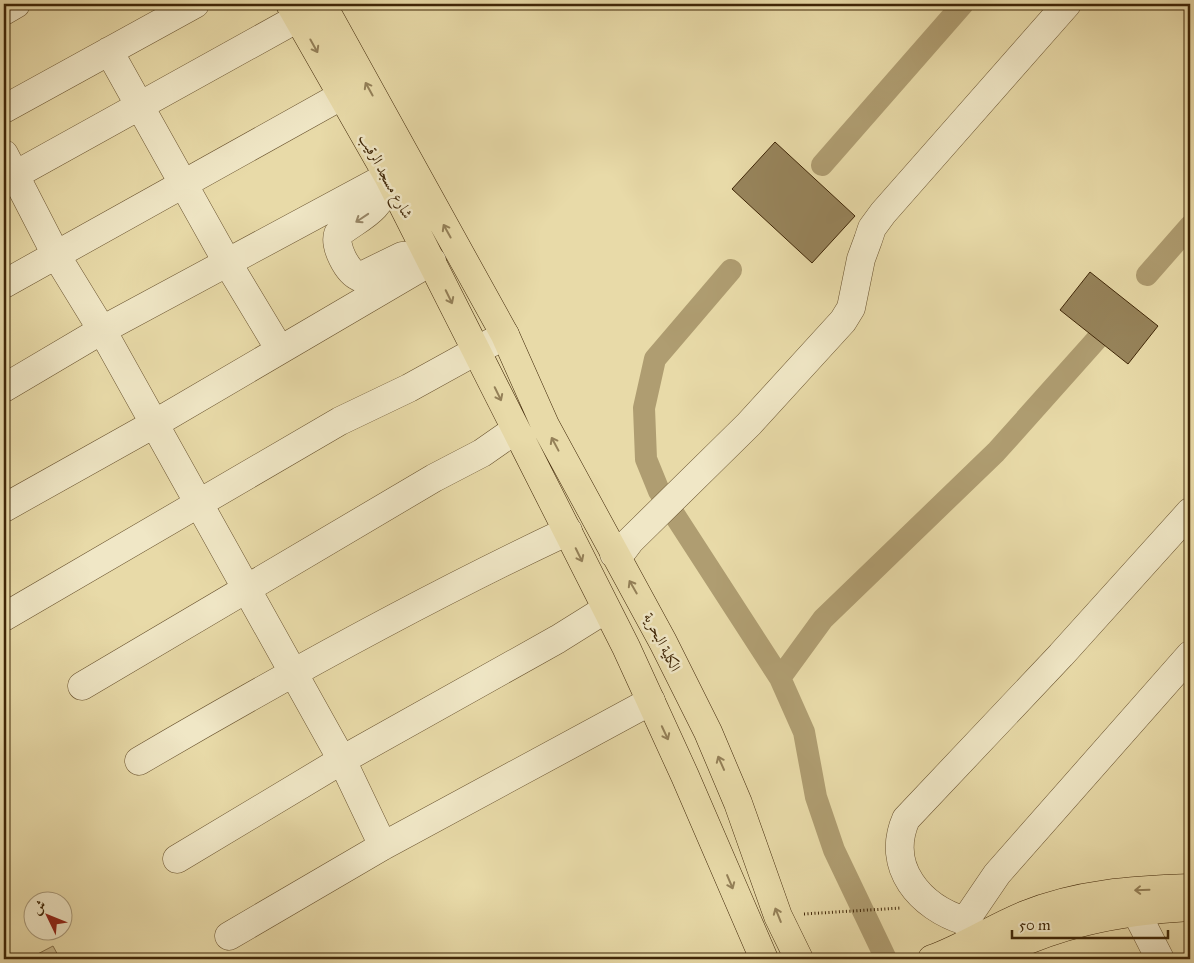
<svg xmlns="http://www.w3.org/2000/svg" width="1194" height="963" viewBox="0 0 1194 963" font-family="'IM FELL Great Primer',Amiri,serif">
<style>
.green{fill:#cbbb8d;stroke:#85704a}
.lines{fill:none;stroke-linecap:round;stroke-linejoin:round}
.canal{stroke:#af9d71;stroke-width:22}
.building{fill:#97845b;stroke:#3f2607}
.minor-casing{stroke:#69532f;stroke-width:29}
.major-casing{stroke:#3f2607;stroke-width:29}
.path{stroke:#3f2607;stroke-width:3;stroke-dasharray:1 2.5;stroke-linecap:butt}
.minor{stroke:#f0e7c6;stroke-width:28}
.major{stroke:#e8daa8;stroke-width:28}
.oneway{stroke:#948058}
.oneway2{stroke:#988666}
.labels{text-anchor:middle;stroke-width:5;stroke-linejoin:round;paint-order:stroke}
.street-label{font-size:15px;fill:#3f2607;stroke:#f0e7c6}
</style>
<rect width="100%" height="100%" fill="#e8daa8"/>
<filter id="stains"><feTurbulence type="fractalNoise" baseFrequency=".004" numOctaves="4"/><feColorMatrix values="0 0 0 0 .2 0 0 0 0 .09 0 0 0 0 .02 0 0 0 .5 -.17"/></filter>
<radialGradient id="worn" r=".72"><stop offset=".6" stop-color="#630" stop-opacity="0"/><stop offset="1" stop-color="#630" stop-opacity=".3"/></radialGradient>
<path class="green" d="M 53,946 L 60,959 L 28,959 Z"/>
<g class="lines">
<path class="canal" d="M 822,165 L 963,4
M 731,270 L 655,359 L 644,408 L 646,459 L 659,491 L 780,678 L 804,732 L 816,797 L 834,850 L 886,959
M 1147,275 L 1190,226
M 780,678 L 823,619 L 996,452 L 1097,339"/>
</g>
<path class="building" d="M 775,142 L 855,216 L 812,263 L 732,189 Z
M 1090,272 L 1158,326 L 1128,364 L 1060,310 Z"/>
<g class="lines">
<defs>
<path id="minor" d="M 4,11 L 16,4
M 109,51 L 227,262 L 280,350
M 4,109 L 195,4
M 4,154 L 56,255 L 102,330 L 342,760 L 383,846
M 389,180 C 379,212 363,215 338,234 C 334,246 347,272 359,277 L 402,256 L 421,255
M 4,181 L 298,18
M 4,284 L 341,96
M 4,388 L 102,330 L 388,176
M 4,508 L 154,424 L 432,261
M 614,554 L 624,549 L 630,541 L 749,424 L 843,321 L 851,308 L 861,259 L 868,240 L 872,228 L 883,213 L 1067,4
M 4,617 L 340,421 L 409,388 L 505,335
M 82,686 L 434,478 L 482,453 L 515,430
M 139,761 C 279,679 421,600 568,531
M 177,859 L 342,760 L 558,639 L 606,609
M 1135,910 L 1160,959
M 965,921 C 920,907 885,867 906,819 L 1061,655 L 1190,512
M 229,936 L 383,846 L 651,701
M 973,936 L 965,921 L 997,874 L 1190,655"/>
<path id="major" d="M 290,4 L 388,176 L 626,647 L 685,776 L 764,959
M 322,4 L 505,335 L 545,425 L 663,642 L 708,732 L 738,803 L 778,916 L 799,959
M 932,959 C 965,947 993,928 1025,915 C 1078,893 1134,890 1190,888
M 988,959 C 1052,924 1118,911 1190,907"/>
</defs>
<use href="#minor" class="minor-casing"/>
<use href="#major" class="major-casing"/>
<path class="path" d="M 804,914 L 901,908"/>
<use href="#minor" class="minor"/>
<use href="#major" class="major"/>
</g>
<defs><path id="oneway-shaft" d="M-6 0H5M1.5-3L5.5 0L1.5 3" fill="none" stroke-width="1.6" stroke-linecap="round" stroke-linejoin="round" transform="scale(1.25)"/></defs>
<g class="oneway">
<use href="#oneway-shaft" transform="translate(314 46) rotate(61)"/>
<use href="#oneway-shaft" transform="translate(369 89) rotate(-119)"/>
<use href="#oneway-shaft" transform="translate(447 231) rotate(-119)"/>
<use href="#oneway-shaft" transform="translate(449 297) rotate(64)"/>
<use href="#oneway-shaft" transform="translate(498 394) rotate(64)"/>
<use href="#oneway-shaft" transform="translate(555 444) rotate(-118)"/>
<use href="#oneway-shaft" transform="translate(579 555) rotate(64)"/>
<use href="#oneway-shaft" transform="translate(633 587) rotate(-120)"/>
<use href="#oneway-shaft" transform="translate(665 733) rotate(65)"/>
<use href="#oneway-shaft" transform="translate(721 763) rotate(-114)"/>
<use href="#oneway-shaft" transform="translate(730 882) rotate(67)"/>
<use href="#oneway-shaft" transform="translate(1142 890) rotate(178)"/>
<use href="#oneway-shaft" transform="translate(778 915) rotate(-112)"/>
</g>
<use class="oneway2" href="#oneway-shaft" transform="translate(362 218) rotate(146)"/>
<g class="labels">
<g class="street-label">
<text transform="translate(386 176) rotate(61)" y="5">شارع مسجد الرقيب</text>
<text transform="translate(662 642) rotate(63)" y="5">الكلية البحرية</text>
</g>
</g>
<rect width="1194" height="963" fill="none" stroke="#e8daa8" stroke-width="20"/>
<rect x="5" y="5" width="1184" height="953" fill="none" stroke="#3f2607" stroke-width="2.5"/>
<rect x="10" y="10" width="1174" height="943" fill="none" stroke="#3f2607"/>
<g transform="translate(48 916) rotate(313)"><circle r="24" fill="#f0e7c6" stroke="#a99a7a"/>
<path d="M0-4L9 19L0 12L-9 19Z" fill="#8f2418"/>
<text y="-8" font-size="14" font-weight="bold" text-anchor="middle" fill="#3f2607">ش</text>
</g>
<path d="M1012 930v8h156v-8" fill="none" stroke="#3f2607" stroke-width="2.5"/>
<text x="1019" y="930" font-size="15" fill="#3f2607" stroke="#f0e7c6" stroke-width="4" paint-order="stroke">50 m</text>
<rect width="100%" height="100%" filter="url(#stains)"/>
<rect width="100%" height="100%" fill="url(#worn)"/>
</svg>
